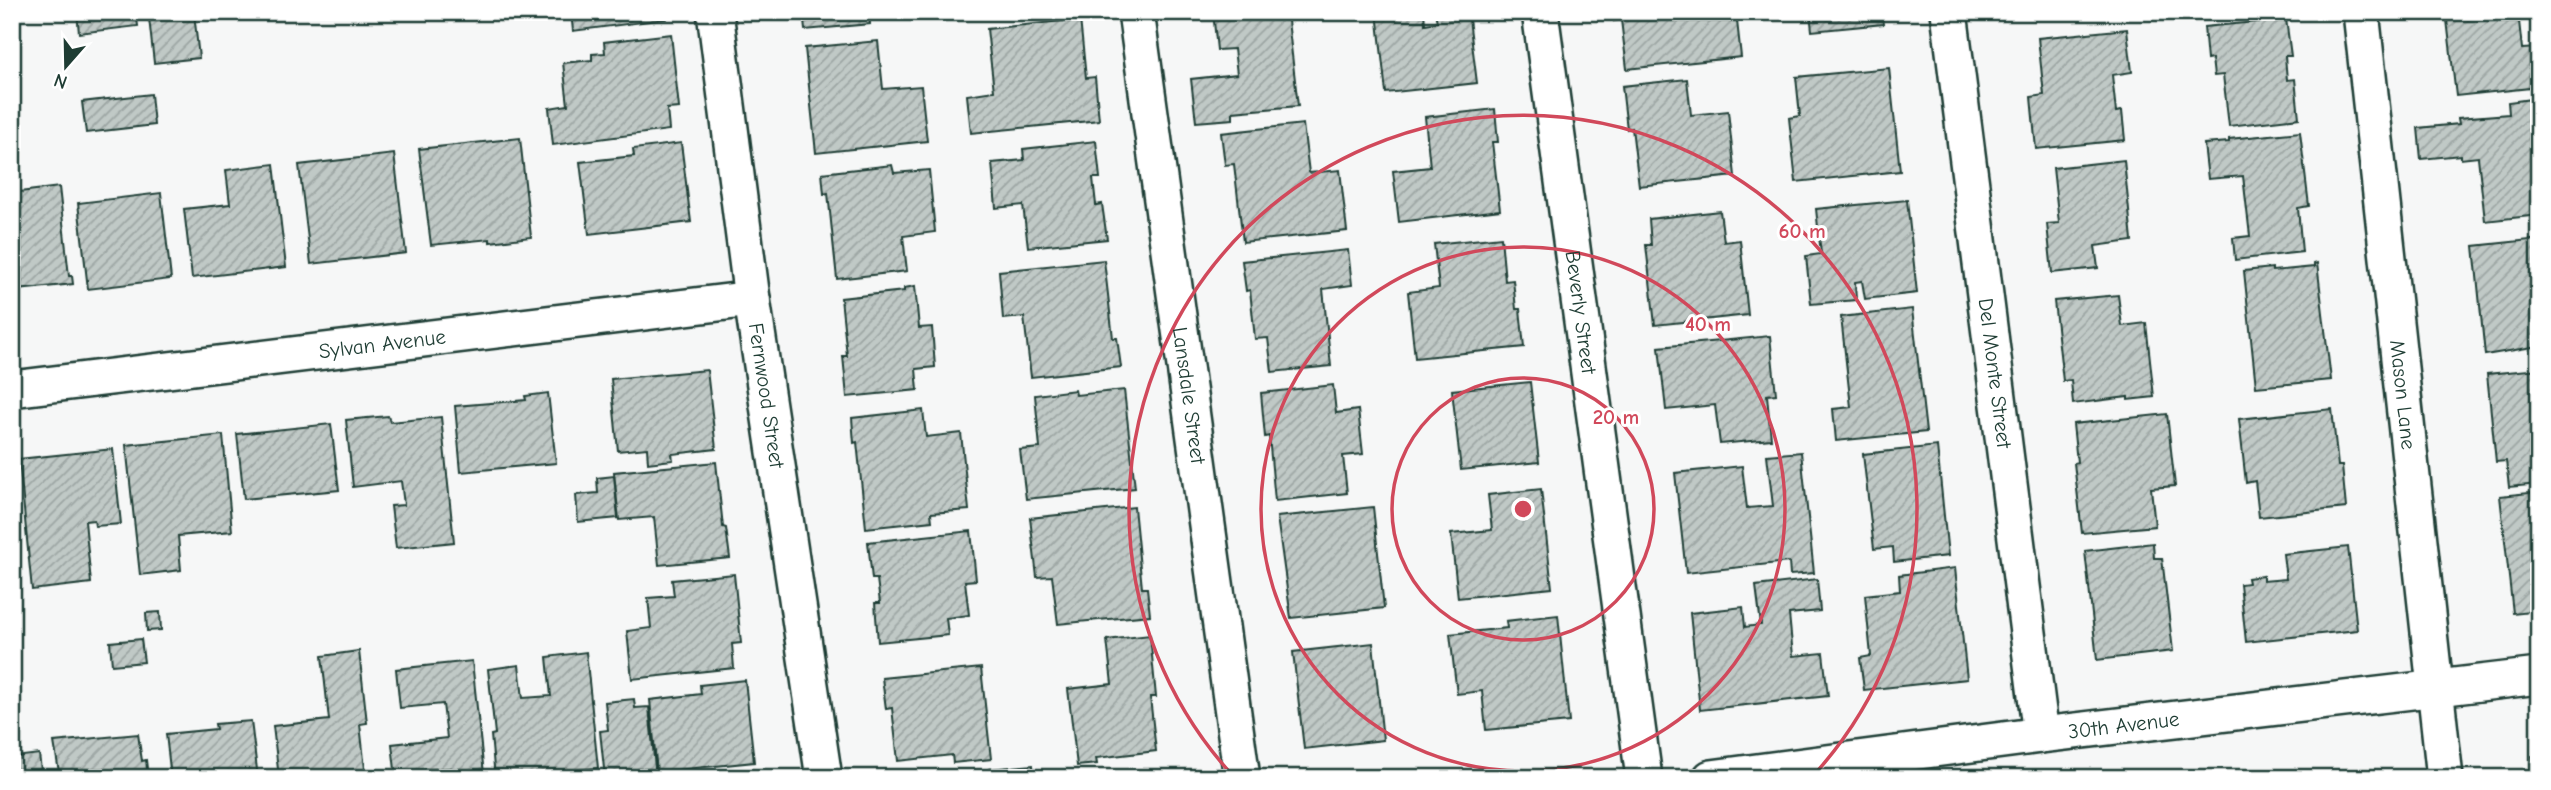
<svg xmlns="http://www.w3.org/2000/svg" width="2551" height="790" viewBox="0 0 2551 790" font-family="'Comic Neue',sans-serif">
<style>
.building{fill:url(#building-hatch);stroke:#1f3d34;stroke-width:2}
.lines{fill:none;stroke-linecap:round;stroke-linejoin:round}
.street-casing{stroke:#1f3d34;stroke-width:40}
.street{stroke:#fff;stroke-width:35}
.ring{fill:none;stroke:#d1495b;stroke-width:3.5}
.labels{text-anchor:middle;stroke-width:6;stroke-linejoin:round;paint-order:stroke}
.street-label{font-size:21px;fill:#1f3d34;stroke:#fff}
.centre{fill:#d1495b;stroke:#fff;stroke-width:3.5}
.ring-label{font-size:21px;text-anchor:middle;font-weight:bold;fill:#d1495b;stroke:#fff;stroke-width:6;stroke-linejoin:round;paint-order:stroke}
</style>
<defs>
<pattern id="building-hatch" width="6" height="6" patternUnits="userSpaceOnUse" patternTransform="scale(1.75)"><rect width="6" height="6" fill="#c0c9c6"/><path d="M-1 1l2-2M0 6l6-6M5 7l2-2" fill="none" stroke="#9ba4a2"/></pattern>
</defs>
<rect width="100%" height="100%" fill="#f6f7f7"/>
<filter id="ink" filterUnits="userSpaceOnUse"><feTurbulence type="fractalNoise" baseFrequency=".0143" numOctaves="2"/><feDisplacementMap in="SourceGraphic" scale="14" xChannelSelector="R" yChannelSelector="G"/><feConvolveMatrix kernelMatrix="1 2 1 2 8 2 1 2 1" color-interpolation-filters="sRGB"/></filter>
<g filter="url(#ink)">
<path class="building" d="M 77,12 L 136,12 L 138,26 L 79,33 Z
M 571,12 L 665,12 L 666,19 L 573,31 Z
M 803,12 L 869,12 L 870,24 L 805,30 Z
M 1213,12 L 1287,12 L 1298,106 L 1233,112 L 1233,119 L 1196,122 L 1191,79 L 1237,74 L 1234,49 L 1217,50 Z
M 1377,12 L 1424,12 L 1425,24 L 1437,22 L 1435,12 L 1482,12 L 1482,18 L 1469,19 L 1477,83 L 1386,93 Z
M 1613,12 L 1736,12 L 1741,57 L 1627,69 L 1621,20 L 1614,21 Z
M 1810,12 L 1881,12 L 1883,24 L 1812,31 Z
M 2027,12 L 2072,12 L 2028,17 Z
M 2442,12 L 2518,12 L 2522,49 L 2539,48 L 2539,87 L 2456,96 L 2447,20 L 2443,20 Z
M 194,13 L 199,58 L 154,63 L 149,18 Z
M 12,16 L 16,44 L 12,45 Z
M 1080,19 L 1086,78 L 1095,77 L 1099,120 L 971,133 L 967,95 L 994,91 L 987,29 Z
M 2286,19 L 2291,56 L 2285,56 L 2287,80 L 2295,79 L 2299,118 L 2229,126 L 2223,75 L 2214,76 L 2212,59 L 2207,60 L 2204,27 Z
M 2127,29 L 2132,72 L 2112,75 L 2116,112 L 2122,111 L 2125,140 L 2036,149 L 2031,97 L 2044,95 L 2038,38 Z
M 671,34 L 679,108 L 667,109 L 669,130 L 553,145 L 549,108 L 568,105 L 563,63 L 592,60 L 592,54 L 605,53 L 604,42 Z
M 878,41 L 883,89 L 921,86 L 927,141 L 816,153 L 805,48 Z
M 1889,68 L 1900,171 L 1796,182 L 1789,118 L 1800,116 L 1796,77 Z
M 1687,79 L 1691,115 L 1728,111 L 1735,176 L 1639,186 L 1632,128 L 1627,129 L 1622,86 Z
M 151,94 L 154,125 L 86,133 L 82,102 Z
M 2539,98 L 2539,215 L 2485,221 L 2478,157 L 2461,159 L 2461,155 L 2421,159 L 2418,128 L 2459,124 L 2458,118 L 2509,114 L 2508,102 Z
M 1495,109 L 1498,142 L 1492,142 L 1500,210 L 1399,222 L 1393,171 L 1430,167 L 1425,117 Z
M 1303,124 L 1309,173 L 1340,170 L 1347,231 L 1243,242 L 1234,164 L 1225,165 L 1221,133 Z
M 2300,132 L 2309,206 L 2298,208 L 2302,252 L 2235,260 L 2233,238 L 2250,236 L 2243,176 L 2208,179 L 2204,144 L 2229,142 L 2229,139 Z
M 520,138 L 531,237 L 490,242 L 490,239 L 431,245 L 419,149 Z
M 1096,141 L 1100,178 L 1093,178 L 1096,205 L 1102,204 L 1107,239 L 1028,247 L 1023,205 L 996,208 L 992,163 L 1024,160 L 1023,149 Z
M 681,143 L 691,222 L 589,234 L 580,162 L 634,156 L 633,149 Z
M 394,154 L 406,253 L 311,264 L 299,165 Z
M 2124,160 L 2132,241 L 2095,246 L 2098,268 L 2052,273 L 2047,224 L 2059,223 L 2053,168 Z
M 274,164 L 286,267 L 192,278 L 184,209 L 230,204 L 226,170 Z
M 892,165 L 894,173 L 929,170 L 935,232 L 903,236 L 907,271 L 837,279 L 828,193 L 824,194 L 822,173 Z
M 59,187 L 69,276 L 72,276 L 73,284 L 18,290 L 19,300 L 12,301 L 12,193 Z
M 161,193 L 171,279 L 88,289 L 78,203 Z
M 1907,200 L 1917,293 L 1865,299 L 1862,281 L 1855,282 L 1856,300 L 1811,304 L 1806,256 L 1821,254 L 1816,209 Z
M 1720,211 L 1724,242 L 1740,240 L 1748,315 L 1655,325 L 1646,245 L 1651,245 L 1649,219 Z
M 1501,237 L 1505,281 L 1513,280 L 1516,309 L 1520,309 L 1524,347 L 1415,358 L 1408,292 L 1439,288 L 1434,244 Z
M 2539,239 L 2539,346 L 2485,355 L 2474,246 Z
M 1348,250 L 1352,285 L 1323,289 L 1331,366 L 1272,372 L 1268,338 L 1255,339 L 1250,290 L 1246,291 L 1242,261 Z
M 1104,260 L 1113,338 L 1117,338 L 1121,367 L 1031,377 L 1024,317 L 1003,319 L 999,271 Z
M 2317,263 L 2331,380 L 2256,387 L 2244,271 L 2272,268 L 2272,271 L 2314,267 L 2314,264 Z
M 915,286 L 919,328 L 932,327 L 935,367 L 916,369 L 918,390 L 847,397 L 843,356 L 847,356 L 841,298 L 904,291 L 904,288 Z
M 2118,295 L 2122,326 L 2146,323 L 2154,397 L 2128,400 L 2128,397 L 2073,404 L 2071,380 L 2063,381 L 2054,301 Z
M 1912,309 L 1926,432 L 1836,441 L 1833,409 L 1851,407 L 1841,317 Z
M 1770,336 L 1776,394 L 1767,395 L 1771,439 L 1720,444 L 1715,405 L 1666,410 L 1659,347 Z
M 2539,369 L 2539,484 L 2509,487 L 2506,461 L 2496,462 L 2487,374 Z
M 707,370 L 716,449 L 672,454 L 673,460 L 648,463 L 647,448 L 618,451 L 611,379 Z
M 1530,382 L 1539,462 L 1461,470 L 1452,390 Z
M 1333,385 L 1336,413 L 1358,410 L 1363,454 L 1343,456 L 1347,493 L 1275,501 L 1269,436 L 1265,437 L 1261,393 Z
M 1075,390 L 1076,395 L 1124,390 L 1135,488 L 1026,499 L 1020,450 L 1040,448 L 1035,395 Z
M 548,393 L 556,463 L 461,472 L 455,406 L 526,400 L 525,396 Z
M 2332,409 L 2338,466 L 2342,466 L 2346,508 L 2259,517 L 2255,481 L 2246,483 L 2239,419 Z
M 923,410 L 926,437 L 961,433 L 969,510 L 931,513 L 932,521 L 866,528 L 857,442 L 854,443 L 852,418 Z
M 2167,414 L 2175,486 L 2151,488 L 2155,526 L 2082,533 L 2074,463 L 2077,462 L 2073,424 Z
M 388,416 L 390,422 L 441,417 L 454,542 L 396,548 L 391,506 L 404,505 L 401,481 L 353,487 L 346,420 Z
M 331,424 L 339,490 L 244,499 L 237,434 Z
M 223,435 L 232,531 L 178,536 L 181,570 L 140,575 L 126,445 Z
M 1937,446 L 1948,556 L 1894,562 L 1893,547 L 1874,549 L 1863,454 Z
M 113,449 L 121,524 L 95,526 L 94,520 L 85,521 L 91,583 L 32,590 L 19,459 Z
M 1801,452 L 1814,573 L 1790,575 L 1789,562 L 1686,573 L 1675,473 L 1742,466 L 1747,508 L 1773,506 L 1767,455 Z
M 716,462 L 723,527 L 726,528 L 730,558 L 659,565 L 654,517 L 619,520 L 614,472 Z
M 614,476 L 618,518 L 578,522 L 576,495 L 598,493 L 597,478 Z
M 1541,489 L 1552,588 L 1458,598 L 1451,534 L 1492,530 L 1488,495 Z
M 2539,492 L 2539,610 L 2513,613 L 2500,496 Z
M 1134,507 L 1142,588 L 1147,588 L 1150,615 L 1058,624 L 1052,576 L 1037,577 L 1030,518 Z
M 1373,507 L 1384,608 L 1291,618 L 1277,517 Z
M 971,531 L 976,580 L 965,581 L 969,615 L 946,618 L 948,635 L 878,642 L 875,603 L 880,603 L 877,579 L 872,579 L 868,542 Z
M 2153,543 L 2154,558 L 2162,558 L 2173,651 L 2097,660 L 2085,551 Z
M 2348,547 L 2357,630 L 2246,642 L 2240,584 L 2248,583 L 2247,578 L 2263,576 L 2263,581 L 2286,579 L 2283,554 Z
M 1955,568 L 1967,679 L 1864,690 L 1860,658 L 1871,656 L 1865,595 L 1900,591 L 1899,575 Z
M 734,574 L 741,643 L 732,644 L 734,668 L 632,679 L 627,631 L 651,628 L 648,598 L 674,596 L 672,580 Z
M 1817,579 L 1820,611 L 1789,614 L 1793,656 L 1823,653 L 1828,696 L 1700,710 L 1690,613 L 1743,607 L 1745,627 L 1761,625 L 1756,586 Z
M 160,612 L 161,630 L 147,631 L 146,613 Z
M 1558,615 L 1569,722 L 1486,730 L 1482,691 L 1457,694 L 1450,634 L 1507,628 L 1506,621 Z
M 1150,635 L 1156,697 L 1150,697 L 1156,751 L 1096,758 L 1097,764 L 1077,766 L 1068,689 L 1112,684 L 1107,640 Z
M 141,639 L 144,662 L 112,665 L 110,642 Z
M 1373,643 L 1383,740 L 1304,749 L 1293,652 Z
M 359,651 L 367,723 L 360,724 L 366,778 L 279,778 L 273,726 L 329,720 L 322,656 Z
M 586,652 L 598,768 L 539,774 L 539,778 L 495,778 L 491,735 L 495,734 L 488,669 L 519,665 L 523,698 L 551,696 L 547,657 Z
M 472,661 L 484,774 L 452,777 L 451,768 L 425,770 L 425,778 L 396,778 L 392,744 L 447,738 L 443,704 L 400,708 L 396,669 Z
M 981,668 L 991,759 L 953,763 L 952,755 L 898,761 L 892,708 L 886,709 L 882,678 Z
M 745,680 L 754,762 L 657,772 L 650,700 L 701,694 L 700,685 Z
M 634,699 L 635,708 L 649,707 L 656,778 L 605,778 L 600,731 L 608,730 L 605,702 Z
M 251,721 L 258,778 L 171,778 L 166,734 L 216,729 L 215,724 Z
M 138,734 L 142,761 L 146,760 L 148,777 L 157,778 L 60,778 L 54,742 Z
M 39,754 L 42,778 L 12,778 L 12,771 L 16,771 L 14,757 Z
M 2539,755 L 2539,778 L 2534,778 L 2532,756 Z
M 1033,765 L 1034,778 L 990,778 L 989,769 Z
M 2381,774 L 2381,778 L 2340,778 Z"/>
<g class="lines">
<defs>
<g id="street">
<path id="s1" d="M 715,12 L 752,299 L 824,778"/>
<path id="s2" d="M 1136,12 L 1242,778"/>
<path id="s3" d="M 1540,12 L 1644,778"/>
<path id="s4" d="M 1949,12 L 2041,735"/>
<path id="s5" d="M 2361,12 L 2445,778"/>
<path id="s6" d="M 12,389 L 752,299"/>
<path id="s7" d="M 1711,778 L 2041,735 L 2539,676"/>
</g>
</defs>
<use href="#street" class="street-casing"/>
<use href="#street" class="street"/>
</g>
</g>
<g class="ring">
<circle cx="1523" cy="509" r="131"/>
<circle cx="1523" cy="509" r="262"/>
<path d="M1235 778A394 394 0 1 1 1811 778"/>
</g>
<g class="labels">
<g class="street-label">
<text dy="7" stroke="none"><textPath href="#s3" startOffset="303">Beverly Street</textPath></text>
<text dy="7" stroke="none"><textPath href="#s6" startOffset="373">Sylvan Avenue</textPath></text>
<text dy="7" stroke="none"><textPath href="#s4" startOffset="364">Del Monte Street</textPath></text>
<text dy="7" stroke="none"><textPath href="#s1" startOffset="387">Fernwood Street</textPath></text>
<text dy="7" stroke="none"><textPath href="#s2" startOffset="387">Lansdale Street</textPath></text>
<text dy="7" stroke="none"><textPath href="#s5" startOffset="385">Mason Lane</textPath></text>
<text dy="7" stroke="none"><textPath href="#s7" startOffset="416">30th Avenue</textPath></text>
</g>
</g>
<circle cx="1523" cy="509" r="10" class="centre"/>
<g class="ring-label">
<text x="1802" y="238">60 m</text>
<text x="1708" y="331">40 m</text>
<text x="1616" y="424">20 m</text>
</g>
<rect width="2551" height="790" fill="none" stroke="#fff" stroke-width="42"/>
<rect x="21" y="21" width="2509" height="748" fill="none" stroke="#1f3d34" stroke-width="2.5" filter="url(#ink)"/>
<g transform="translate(66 66) rotate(200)" stroke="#ffffff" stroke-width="5" paint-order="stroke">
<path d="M0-5L12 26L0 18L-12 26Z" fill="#1f3d34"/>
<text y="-10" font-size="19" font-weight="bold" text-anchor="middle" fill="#1f3d34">N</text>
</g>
</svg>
